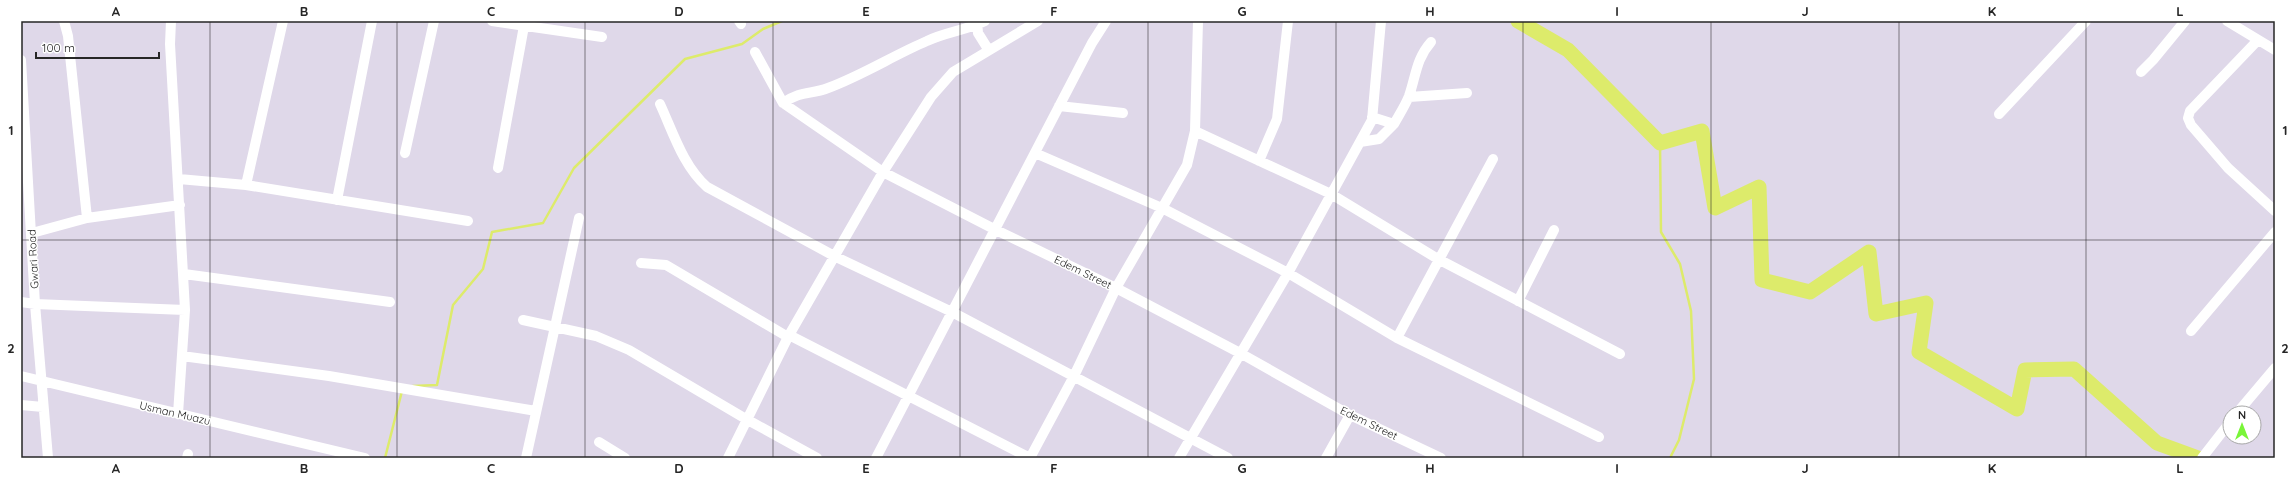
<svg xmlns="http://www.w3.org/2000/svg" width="2296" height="479" viewBox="0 0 2296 479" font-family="Quicksand,sans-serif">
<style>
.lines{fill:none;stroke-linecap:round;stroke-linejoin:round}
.stream{stroke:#ddeb6b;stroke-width:2.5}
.river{stroke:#ddeb6b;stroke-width:15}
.minor{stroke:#fff;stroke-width:10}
.grid{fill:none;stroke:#262626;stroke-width:1;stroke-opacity:0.55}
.labels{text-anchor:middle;stroke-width:3;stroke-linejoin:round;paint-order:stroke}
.street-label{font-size:11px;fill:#262626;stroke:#fff}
.neatline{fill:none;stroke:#262626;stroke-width:1.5}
.grid-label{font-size:13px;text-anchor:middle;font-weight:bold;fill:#262626}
</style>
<rect width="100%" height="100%" fill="#dfd8e9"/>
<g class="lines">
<path class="stream" d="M 1660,143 L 1661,232 L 1680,264 L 1691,311 L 1694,379 L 1679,440 L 1670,458
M 413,386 L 437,385 L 453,305 L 483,269 L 492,232 L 543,223 L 574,168 L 685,59 L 742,44 L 763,29 L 782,21
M 385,458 L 402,391"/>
<path class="river" d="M 1518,21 L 1568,50 L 1660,143 L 1702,131 L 1715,208 L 1759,187 L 1762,280 L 1810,292 L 1869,252 L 1876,314 L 1926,303 L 1919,352 L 2017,409 L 2025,370 L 2074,369 L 2157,443 L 2198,458"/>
<path class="minor" d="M 64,21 L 68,36 L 87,218
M 171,21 L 170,44 L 185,310 L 178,414
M 492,21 L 602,37
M 739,21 L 741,24
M 977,21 L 978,33 L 988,49
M 2227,21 L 2275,50
M 2258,40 L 2190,111 L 2188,118 L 2191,125 L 2228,168 L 2275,211
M 755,52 L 783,103 L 883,172 L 996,230 L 1116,288 L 1240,353 L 1350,415 L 1441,458
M 21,60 L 35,304 L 48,458
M 2141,72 L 2153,60 L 2185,21
M 1409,97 L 1467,93
M 783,103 C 802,90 810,95 828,88 C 863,75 894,55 927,41 C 946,32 967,30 985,21
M 660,104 C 673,132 683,166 707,187 L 836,257 L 952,312 L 1228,458
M 1059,106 L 1123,113
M 1999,114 L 2086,21
M 1372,117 L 1394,124 C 1399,115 1405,106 1409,96 C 1416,76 1416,59 1431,42
M 1195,131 L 1331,194 L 1438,259 L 1620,354
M 1360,142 L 1379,139 L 1394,124
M 405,153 L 434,21
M 1035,153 L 1162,208 L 1288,273 L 1397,338 L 1599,437
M 1259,161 L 1277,119 L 1288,21
M 498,168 L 524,26
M 179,179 L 246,185 L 468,221
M 246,185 L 283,21
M 337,200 L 372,21
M 32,233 L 87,218 L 180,205
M 641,263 L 666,265 L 788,337
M 184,274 L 390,302
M 1518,301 L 1554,230
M 21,302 L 35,304 L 185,310
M 523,320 L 596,336 L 629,350 L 746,419 L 817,458
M 2191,331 L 2275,232
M 789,335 L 1030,458
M 1397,338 L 1493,159
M 182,356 L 329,376 L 536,411
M 21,376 L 365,458
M 21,405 L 43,407
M 2237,413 L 2275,368
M 599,442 L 625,458
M 187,458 L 188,454
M 526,458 L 579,218
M 728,458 L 788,337 L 883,172 L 931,97 L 953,72 L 1038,21
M 876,458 L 1092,43 L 1106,21
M 1030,458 L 1074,376 L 1116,288 L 1187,165 L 1195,131 L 1198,21
M 1179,458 L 1288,273 L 1372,120 L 1381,21
M 1326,458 L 1350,415
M 2202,458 L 2230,422"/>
</g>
<path class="grid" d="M 210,21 L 210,458M 397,21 L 397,458M 585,21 L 585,458M 773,21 L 773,458M 960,21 L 960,458M 1148,21 L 1148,458M 1336,21 L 1336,458M 1523,21 L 1523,458M 1711,21 L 1711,458M 1899,21 L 1899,458M 2086,21 L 2086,458M 21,240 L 2275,240"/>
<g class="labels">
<g class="street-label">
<text transform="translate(33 259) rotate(-93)" y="4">Gwari Road</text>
<text transform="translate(1083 272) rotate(26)" y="4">Edem Street</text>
<text transform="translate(175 413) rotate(13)" y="4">Usman Muazu</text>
<text transform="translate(1369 423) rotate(26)" y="4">Edem Street</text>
</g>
</g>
<rect width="2296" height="479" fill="none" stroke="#ffffff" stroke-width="44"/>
<g transform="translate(2242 425)"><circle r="19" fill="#ffffff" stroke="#a8a8a8"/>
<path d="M0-3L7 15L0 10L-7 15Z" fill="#79f538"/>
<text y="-6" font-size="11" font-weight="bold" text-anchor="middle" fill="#262626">N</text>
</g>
<path d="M36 52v6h123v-6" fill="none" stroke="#262626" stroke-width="2"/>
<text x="42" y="52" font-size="12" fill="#262626" stroke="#ffffff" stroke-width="3" paint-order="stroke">100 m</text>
<rect x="22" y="22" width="2252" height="435" class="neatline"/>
<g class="grid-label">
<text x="116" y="16">A</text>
<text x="304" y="16">B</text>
<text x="491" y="16">C</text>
<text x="679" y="16">D</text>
<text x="866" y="16">E</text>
<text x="1054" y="16">F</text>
<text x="1242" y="16">G</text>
<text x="1430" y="16">H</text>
<text x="1617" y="16">I</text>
<text x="1805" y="16">J</text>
<text x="1992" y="16">K</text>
<text x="2180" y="16">L</text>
<text x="11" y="135">1</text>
<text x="2285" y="135">1</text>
<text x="11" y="353">2</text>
<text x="2285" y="353">2</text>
<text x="116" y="473">A</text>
<text x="304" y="473">B</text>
<text x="491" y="473">C</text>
<text x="679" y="473">D</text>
<text x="866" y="473">E</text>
<text x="1054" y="473">F</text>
<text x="1242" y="473">G</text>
<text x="1430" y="473">H</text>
<text x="1617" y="473">I</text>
<text x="1805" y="473">J</text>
<text x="1992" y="473">K</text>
<text x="2180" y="473">L</text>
</g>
</svg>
